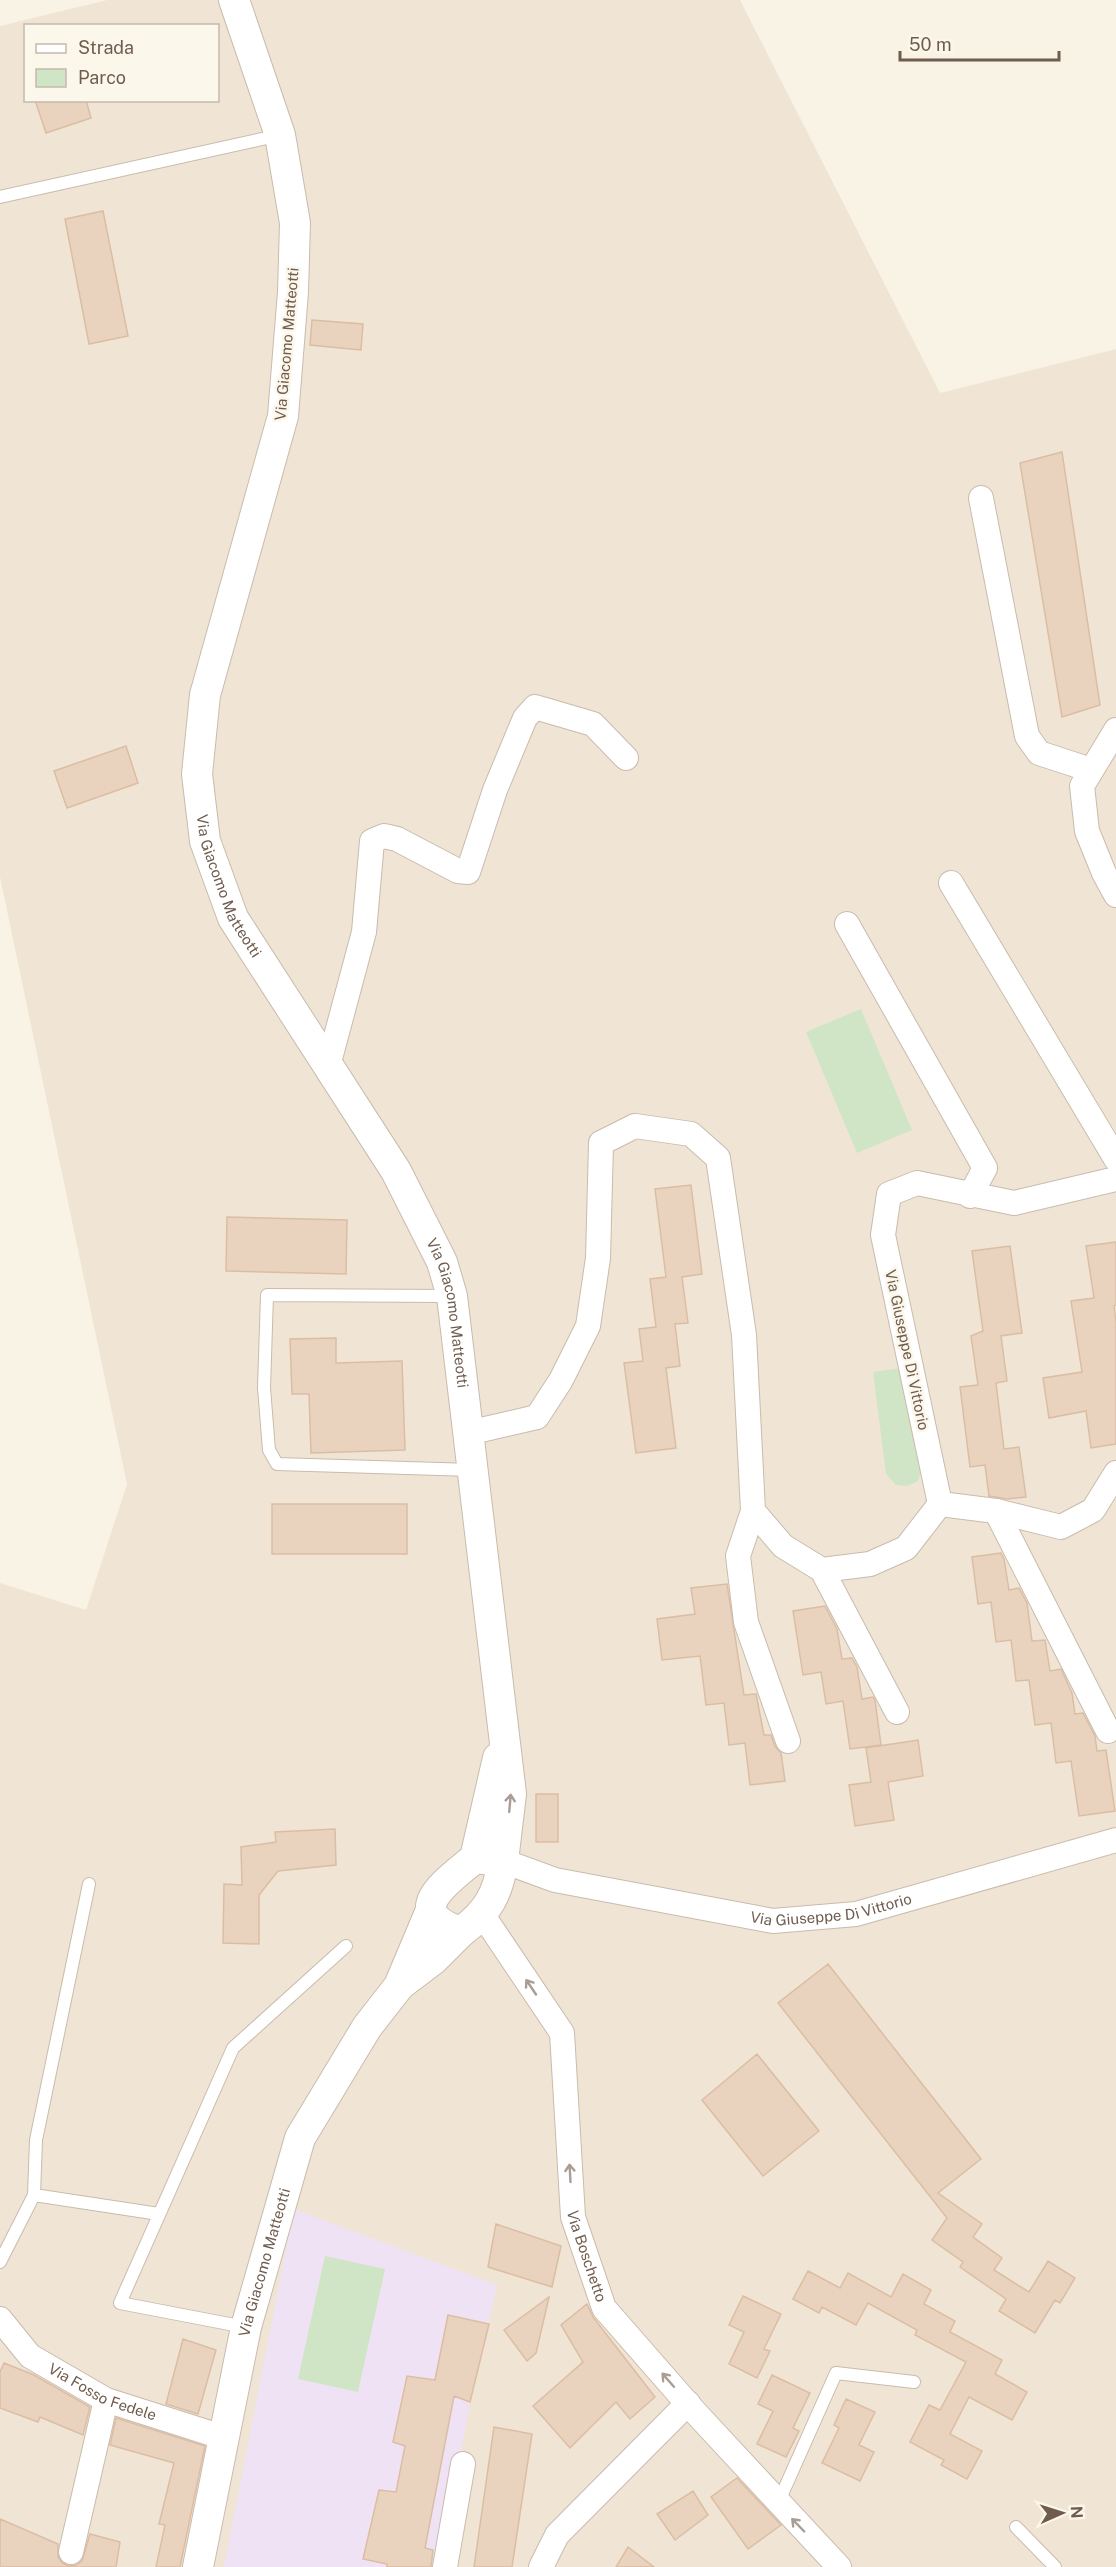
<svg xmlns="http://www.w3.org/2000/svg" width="1116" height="2567" viewBox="0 0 1116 2567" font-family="'Public Sans',sans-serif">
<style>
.residential{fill:#f0e5d4;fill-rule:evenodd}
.education{fill:#f0e2f5}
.green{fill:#cfe5c5}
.building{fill:#e9d3be;stroke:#dbbda3;stroke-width:1.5}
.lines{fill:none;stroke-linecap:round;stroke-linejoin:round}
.service-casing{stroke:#c9bbad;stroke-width:14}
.minor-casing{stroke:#c9bbad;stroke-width:26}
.tertiary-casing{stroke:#c9bbad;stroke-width:32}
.service{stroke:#fff;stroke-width:12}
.minor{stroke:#fff;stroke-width:24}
.tertiary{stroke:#fff;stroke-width:30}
.oneway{stroke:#a99d95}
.labels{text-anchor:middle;stroke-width:5;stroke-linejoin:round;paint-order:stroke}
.street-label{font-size:15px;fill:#6f5c4e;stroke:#fcf7eb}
</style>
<rect width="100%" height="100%" fill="#f9f3e5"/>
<path class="residential" d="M 107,0 L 740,0 L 940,393 L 1116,349 L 1116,2567 L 0,2567 L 0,1583 L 86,1610 L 127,1484 L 0,877 L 0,26 ZM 26,26 L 218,26 L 218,100 L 26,100 Z"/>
<path class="education" d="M 294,2209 L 497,2285 L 470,2402 L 440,2567 L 224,2567 Z"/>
<path class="green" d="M 861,1009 L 912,1130 L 857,1153 L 806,1032 Z
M 908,1367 L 922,1468 L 918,1481 L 907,1486 L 896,1485 L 886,1474 L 873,1372 Z
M 325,2256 L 385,2269 L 358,2392 L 298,2379 Z"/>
<path class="building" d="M 35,100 L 86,100 L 91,118 L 46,133 Z
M 103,211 L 128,336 L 89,344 L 65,219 Z
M 312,320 L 363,324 L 361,350 L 310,345 Z
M 1062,452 L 1100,705 L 1062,717 L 1020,463 Z
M 126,746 L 138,783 L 67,808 L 54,771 Z
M 691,1185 L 702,1274 L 682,1277 L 688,1323 L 675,1324 L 680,1366 L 666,1368 L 676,1448 L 636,1453 L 624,1363 L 643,1361 L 639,1329 L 656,1327 L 650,1279 L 666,1277 L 655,1189 Z
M 227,1217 L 347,1220 L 346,1274 L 226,1271 Z
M 1116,1242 L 1116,1305 L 1114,1306 L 1116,1322 L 1116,1444 L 1091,1448 L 1086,1411 L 1049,1418 L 1043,1378 L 1082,1372 L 1071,1301 L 1094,1298 L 1086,1246 Z
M 1010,1246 L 1022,1333 L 1001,1336 L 1007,1381 L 996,1383 L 1004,1449 L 1019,1447 L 1026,1497 L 1007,1499 L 989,1496 L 985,1465 L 970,1467 L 960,1387 L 978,1385 L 971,1336 L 983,1331 L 972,1251 Z
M 336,1338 L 336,1363 L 402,1361 L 405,1450 L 311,1453 L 309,1394 L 292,1394 L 290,1339 Z
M 272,1504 L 407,1504 L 407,1554 L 272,1554 Z
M 1001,1553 L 1004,1559 L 1009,1590 L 1019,1588 L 1027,1603 L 1032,1641 L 1045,1640 L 1050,1671 L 1061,1669 L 1072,1693 L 1075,1714 L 1083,1713 L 1095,1736 L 1097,1751 L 1106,1750 L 1115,1811 L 1079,1816 L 1071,1761 L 1056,1763 L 1051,1723 L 1035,1725 L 1029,1680 L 1016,1681 L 1011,1640 L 996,1642 L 991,1602 L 978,1604 L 972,1557 Z
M 727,1584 L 744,1695 L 756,1694 L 764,1735 L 771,1735 L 775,1746 L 781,1753 L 785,1781 L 750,1785 L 745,1743 L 729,1745 L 724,1703 L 706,1705 L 700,1656 L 662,1660 L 657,1619 L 695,1614 L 691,1588 Z
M 825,1606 L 837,1629 L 842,1659 L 852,1658 L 857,1667 L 862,1699 L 873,1697 L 875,1700 L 881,1745 L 850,1749 L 843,1701 L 826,1704 L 821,1672 L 803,1675 L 793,1611 Z
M 918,1740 L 923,1776 L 888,1782 L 894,1820 L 855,1826 L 849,1785 L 871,1782 L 866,1748 Z
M 536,1794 L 558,1794 L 558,1842 L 536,1842 Z
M 335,1829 L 336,1865 L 278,1871 L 259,1895 L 259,1944 L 223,1943 L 224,1884 L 242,1885 L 241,1847 L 276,1842 L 275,1832 Z
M 828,1964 L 981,2159 L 938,2193 L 982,2224 L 973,2237 L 1002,2258 L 994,2270 L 1029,2292 L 1048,2261 L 1075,2278 L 1060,2303 L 1055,2300 L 1035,2333 L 999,2311 L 1006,2299 L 960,2267 L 963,2262 L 932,2240 L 947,2218 L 778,2003 Z
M 757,2054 L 819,2131 L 763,2176 L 702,2100 Z
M 496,2224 L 561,2246 L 552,2287 L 488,2267 Z
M 808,2271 L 840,2288 L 848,2273 L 891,2297 L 903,2274 L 931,2290 L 924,2304 L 955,2321 L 950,2332 L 1002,2360 L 995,2374 L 1027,2392 L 1012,2420 L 969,2397 L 950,2434 L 982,2451 L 967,2479 L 941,2465 L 944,2460 L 910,2442 L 929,2405 L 940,2410 L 966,2362 L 915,2335 L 917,2330 L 868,2303 L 856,2325 L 822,2307 L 819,2313 L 793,2299 Z
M 743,2296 L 781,2314 L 764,2349 L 770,2351 L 757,2378 L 729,2364 L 744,2332 L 729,2325 Z
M 549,2297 L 536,2353 L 527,2361 L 504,2330 Z
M 587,2304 L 593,2317 L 655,2397 L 630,2419 L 616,2402 L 570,2448 L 533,2406 L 583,2362 L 561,2325 Z
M 448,2315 L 489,2324 L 470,2402 L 454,2396 L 425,2548 L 433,2550 L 431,2567 L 387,2567 L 387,2564 L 363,2559 L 379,2490 L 396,2492 L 405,2446 L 393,2442 L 407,2376 L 435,2380 Z
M 183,2339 L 216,2350 L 198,2414 L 166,2404 Z
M 4,2363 L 34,2375 L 90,2407 L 83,2435 L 40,2417 L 38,2422 L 0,2408 L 0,2372 Z
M 772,2375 L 810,2393 L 793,2428 L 799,2431 L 786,2457 L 757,2444 L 773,2411 L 758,2404 Z
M 846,2399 L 875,2412 L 859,2445 L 874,2452 L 860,2481 L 822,2463 L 839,2428 L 834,2425 Z
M 116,2418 L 205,2446 L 180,2567 L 156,2567 L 165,2525 L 159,2524 L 174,2463 L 110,2445 Z
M 494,2427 L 532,2434 L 512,2567 L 474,2567 Z
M 737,2478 L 781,2525 L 748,2549 L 711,2497 Z
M 693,2491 L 708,2515 L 675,2540 L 657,2514 Z
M 0,2519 L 58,2544 L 58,2557 L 62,2563 L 68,2566 L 76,2565 L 82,2561 L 90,2534 L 120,2542 L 116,2567 L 0,2567 Z
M 628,2547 L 654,2567 L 616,2567 Z"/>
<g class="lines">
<defs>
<path id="service" d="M 0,197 L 280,135
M 451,1296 L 267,1295 L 264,1388 L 269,1450 L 277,1464 L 472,1470
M 34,2195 L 159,2214
M 0,2262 L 34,2195 L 36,2140 L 89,1884
M 245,2327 L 120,2303 L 233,2048 L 346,1946
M 779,2501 L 836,2373 L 914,2382
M 1016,2527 L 1055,2567"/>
<g id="minor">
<path d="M 981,498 L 1027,736 L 1039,753 L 1091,770"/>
<path d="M 1116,730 L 1082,786 L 1087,831 L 1104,873 L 1116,895"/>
<path d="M 951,883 L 1116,1159"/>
<path d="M 847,924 L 985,1168 L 970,1196"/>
<path d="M 328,1066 L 364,932 L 372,841 L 384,836 L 397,839 L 458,871 L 468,872 L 495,790 L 525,718 L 535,707 L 593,724 L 626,758"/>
<path d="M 468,1433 L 537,1417 L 561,1380 L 588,1326 L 598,1258 L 601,1143 L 635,1126 L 691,1134 L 718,1158 L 744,1335 L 753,1511 L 738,1556 L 746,1622 L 788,1741"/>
<path d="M 940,1504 L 996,1511 L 1061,1527 L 1093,1510 L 1116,1473"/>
<path d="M 753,1511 L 783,1546 L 822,1570 L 870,1564 L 906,1548 L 940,1504 L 883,1235 L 889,1194 L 917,1183 L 1014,1203 L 1116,1179"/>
<path d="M 996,1511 L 1108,1731"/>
<path d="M 822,1570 L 897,1712"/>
<path id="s1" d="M 503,1861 L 555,1880 L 773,1921 L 856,1914 L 1116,1840"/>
<path id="s2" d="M 482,1914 L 562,2033 L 573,2217 L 604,2308 L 694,2411 L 839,2567"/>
<path id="s3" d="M 0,2319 L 30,2356 L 106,2400 L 222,2437"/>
<path d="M 71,2552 L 106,2400"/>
<path d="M 445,2567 L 463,2464"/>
<path d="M 541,2567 L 557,2535 L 688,2403"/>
</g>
<g id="tertiary">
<path id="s4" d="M 234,0 L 280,135 L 295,223 L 293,292 L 283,416 L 205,695 L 197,774 L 205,841 L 233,918 L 396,1171 L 442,1262 L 452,1296 L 511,1794 L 503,1861"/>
<path d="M 475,1858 L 503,1861 C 498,1894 488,1912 461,1932 C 399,1912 448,1881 475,1858 Z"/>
<path d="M 475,1858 L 498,1758"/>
<path d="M 401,1984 L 434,1959 L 461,1932"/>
<path id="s5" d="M 198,2567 L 246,2327 L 300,2138 L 367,2027 L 399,1986 L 431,1910"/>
</g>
</defs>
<use href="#service" class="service-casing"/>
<use href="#minor" class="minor-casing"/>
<use href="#tertiary" class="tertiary-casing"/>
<use href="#service" class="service"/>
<use href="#minor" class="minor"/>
<use href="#tertiary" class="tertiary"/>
</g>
<defs><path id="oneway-shaft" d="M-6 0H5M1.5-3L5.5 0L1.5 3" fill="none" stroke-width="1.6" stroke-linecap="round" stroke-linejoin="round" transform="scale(1.5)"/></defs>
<g class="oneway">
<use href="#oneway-shaft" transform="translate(510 1803) rotate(-85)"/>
<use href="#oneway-shaft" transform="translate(531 1987) rotate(-124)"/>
<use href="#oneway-shaft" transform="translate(570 2173) rotate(-93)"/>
<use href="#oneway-shaft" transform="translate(668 2380) rotate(-131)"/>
<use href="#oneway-shaft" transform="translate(798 2525) rotate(-134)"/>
</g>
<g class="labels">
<g class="street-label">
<text transform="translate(287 344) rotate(-85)" y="5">Via Giacomo Matteotti</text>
<text dy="5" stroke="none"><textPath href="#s4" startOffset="912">Via Giacomo Matteotti</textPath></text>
<text dy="5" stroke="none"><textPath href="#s4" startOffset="1398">Via Giacomo Matteotti</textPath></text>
<text transform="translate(907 1350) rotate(78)" y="5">Via Giuseppe Di Vittorio</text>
<text dy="5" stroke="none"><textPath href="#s1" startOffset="336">Via Giuseppe Di Vittorio</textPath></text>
<text dy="5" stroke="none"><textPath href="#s2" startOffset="369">Via Boschetto</textPath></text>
<text dy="5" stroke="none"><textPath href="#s5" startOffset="312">Via Giacomo Matteotti</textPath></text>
<text dy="5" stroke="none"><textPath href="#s3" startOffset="129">Via Fosso Fedele</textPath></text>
</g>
</g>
<rect x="24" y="24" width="195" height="78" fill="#fcf7eb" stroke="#c4b9ac" stroke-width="1.5"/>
<rect x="36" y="44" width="30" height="9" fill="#ffffff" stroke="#c4b9ac" stroke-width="1.5"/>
<text x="78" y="54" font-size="18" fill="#6f5c4e">Strada</text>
<rect x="36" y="69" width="30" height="18" fill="#cfe5c5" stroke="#c4b9ac" stroke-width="1.5"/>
<text x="78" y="84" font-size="18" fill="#6f5c4e">Parco</text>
<g transform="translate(1062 2513) rotate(87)" stroke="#fcf7eb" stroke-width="4.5" paint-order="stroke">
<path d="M0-4.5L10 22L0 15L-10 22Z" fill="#6f5c4e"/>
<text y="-9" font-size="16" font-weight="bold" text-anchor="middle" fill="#6f5c4e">N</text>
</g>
<path d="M900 51v9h159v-9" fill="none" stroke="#6f5c4e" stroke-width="3"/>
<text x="909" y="51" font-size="18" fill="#6f5c4e" stroke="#fcf7eb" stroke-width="4.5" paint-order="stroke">50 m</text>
</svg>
